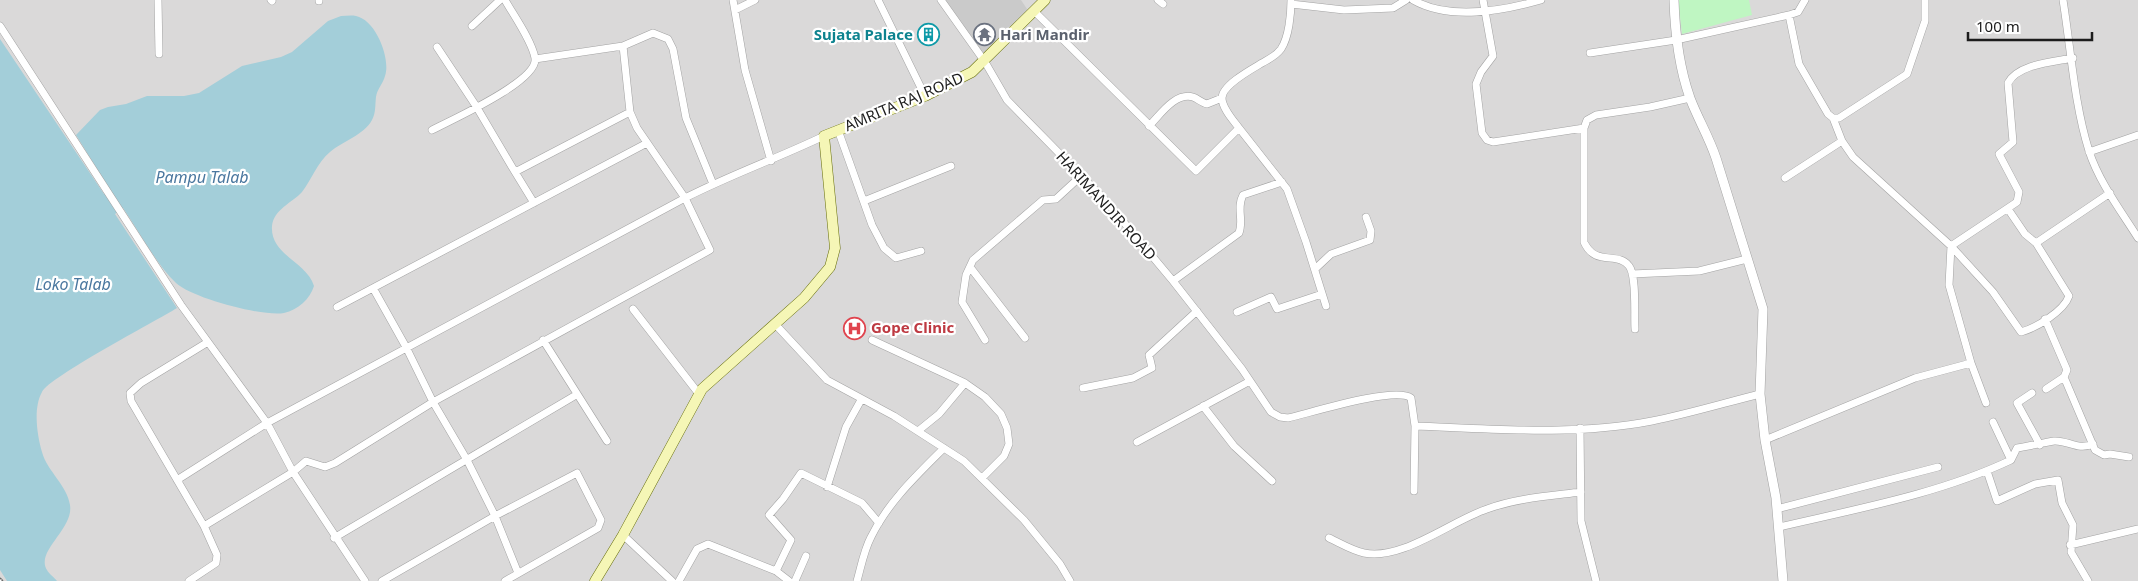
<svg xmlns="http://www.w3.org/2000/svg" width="2138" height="581" viewBox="0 0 2138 581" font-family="'Noto Sans',sans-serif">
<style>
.residential{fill:#dad9d9}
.religious{fill:#cacaca}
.park{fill:#bff6c2}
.water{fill:#a3ced9}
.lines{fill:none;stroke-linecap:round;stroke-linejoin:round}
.minor-casing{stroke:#a3a3a3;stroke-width:8}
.tertiary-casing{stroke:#a3a3a3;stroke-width:10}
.secondary-casing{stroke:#646c09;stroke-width:11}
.minor{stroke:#fff;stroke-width:7}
.tertiary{stroke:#fff;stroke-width:9}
.secondary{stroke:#f5f6b6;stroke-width:10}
.rail-casing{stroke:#6a6a6a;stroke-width:4.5}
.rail{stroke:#fff;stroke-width:2.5;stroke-dasharray:8;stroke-linecap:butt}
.labels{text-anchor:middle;stroke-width:4.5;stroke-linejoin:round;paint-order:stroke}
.culture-label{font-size:15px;font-weight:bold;fill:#0d838f;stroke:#fff;text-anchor:end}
.worship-label{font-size:15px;font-weight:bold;fill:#5b616d;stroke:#fff;text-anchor:start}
.street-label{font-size:15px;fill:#1c1c1c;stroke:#fff}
.health-label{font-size:15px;font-weight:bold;fill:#be3a42;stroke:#fff;text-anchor:start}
.water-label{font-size:16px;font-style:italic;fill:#4a779f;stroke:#fff}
</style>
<rect width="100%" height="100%" fill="#ede9e2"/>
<path class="residential" d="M 0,0 L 2138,0 L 2138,581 L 0,581 Z"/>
<path class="religious" d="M 942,0 L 1021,0 L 1029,12 L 980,58 Z"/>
<path class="park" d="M 1678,0 L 1749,0 L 1752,15 L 1682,34 Z"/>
<path class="water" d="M 341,16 C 346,16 351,15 356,16 C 376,20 391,59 385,76 C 383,84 377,89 376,97 C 375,105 376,113 372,120 C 364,135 343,141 330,152 C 317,163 312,179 302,192 C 292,203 274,209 272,226 C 270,255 307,262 314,286 C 310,299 298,310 284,313 C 263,317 192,298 176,283 C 156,264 139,231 123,208 L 115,214 L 177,308 C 156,321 49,377 42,392 C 33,408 37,435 42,452 C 47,471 67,485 70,505 C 74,529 35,551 47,570 C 49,574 54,577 57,581 L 7,581 L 0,570 L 0,39 L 104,194 L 110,190 L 76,135 L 100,110 L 108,107 L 126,104 L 147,96 L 184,96 L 199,93 L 242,66 L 281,57 L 292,52 L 328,21 Z"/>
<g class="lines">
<defs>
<path id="minor" d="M 158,0 L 159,54
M 271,0 L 272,1
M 319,0 L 319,1
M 733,0 L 745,70 L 771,161
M 878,0 L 925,96
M 941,0 L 985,62 L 1007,100 L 1106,201 L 1173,281 L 1242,369 L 1271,412 L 1280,417 L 1288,418 C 1310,413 1395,386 1411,398 L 1415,426 L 1414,491
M 1158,0 L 1163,4
M 1413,0 C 1450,21 1502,11 1541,0
M 1483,0 L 1493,56 L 1481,72 L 1476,84 L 1482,133 L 1487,140 L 1493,142 L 1584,128
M 2063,0 C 2071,50 2074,103 2089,151 C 2099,182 2121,211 2138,238
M 1291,4 L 1344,10 L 1393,8 L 1406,0
M 735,10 L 755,0
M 1035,12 L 1196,171 L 1239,128 L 1287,189 L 1306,242 L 1326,306
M 1789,15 L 1799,64 L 1828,114 L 1833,118 L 1839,118 L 1907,74 L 1925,21 L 1925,0
M 0,26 L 181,305 L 267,423 L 293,472 L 365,581
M 472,26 L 500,0
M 623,46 L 653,33 L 668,39 L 673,49 L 686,118 L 713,184
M 437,47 L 476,106 L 515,172 L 630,112
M 1590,53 L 1676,40 L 1789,15 L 1798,12 L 1805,0
M 1833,118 L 1842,141 L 1853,157 L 1951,246 L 1993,292 L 2021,332 C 2036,328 2064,311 2069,296 L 2036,243 L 2110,193
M 1149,126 C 1160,115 1175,92 1193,97 C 1198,99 1202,103 1207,104 L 1222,98
M 1239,128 C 1233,120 1222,108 1222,98 C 1222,85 1252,69 1262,63 C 1269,59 1276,56 1281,49 C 1289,37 1291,14 1291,0
M 432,130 C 451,120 539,81 535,58 C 532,41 514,16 505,0
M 838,130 L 872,225 L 884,248 L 896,258 L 921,251
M 2089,152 L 2138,135
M 515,172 L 534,203
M 1785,178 L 1842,141
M 864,201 L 951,166
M 2008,209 L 2025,234 L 2036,243
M 970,267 L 1025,338
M 1315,269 L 1331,254 L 1370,240 L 1371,231 L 1366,217
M 1632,274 L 1699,271 L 1747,259
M 1173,281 L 1239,233 C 1244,220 1236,208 1243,195 L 1282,182
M 373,288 L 406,347 L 433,402 L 467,460 L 495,516 L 518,573
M 337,307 L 647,143
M 633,309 L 699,394
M 1237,312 L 1271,297 L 1277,309 L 1322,294
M 2045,319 L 2067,370 L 2064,377 L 2046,389
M 775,324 L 827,380 L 894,416 L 964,461 L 1024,520 L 1060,564 L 1070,581
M 1635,329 C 1634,315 1637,276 1629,266 C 1618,251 1595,267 1584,242 L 1584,128 L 1587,120 L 1596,115 L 1650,107 L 1690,98
M 543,340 L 607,441
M 872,340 L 965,383 L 985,397 L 1001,414 L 1007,428 L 1009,444 L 1004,456 L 982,478
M 985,340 L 962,302 L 966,275 L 973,260 L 1043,200 L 1056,199 L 1081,176
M 2064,377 L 2095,450 L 2104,455 L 2110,454 L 2129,457
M 1083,388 L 1133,378 L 1152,368 L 1149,355 L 1197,311
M 2032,393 L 2017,403 L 2040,445
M 1986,403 L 1971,363 L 1949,285 L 1951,246 L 2017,202 L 2019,192 L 1999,154 L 2013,142 L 2008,83 C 2018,64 2053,62 2073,58
M 1203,406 L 1234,446 L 1272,481
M 1415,426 C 1493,429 1575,436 1652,421 C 1688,414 1724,403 1760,394
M 1580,428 L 1581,521 L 1596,581
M 918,431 L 939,414 L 965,383
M 1765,440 L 1915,378 L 1971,363
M 1137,442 L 1250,381
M 2011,460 L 2017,448 C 2030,446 2042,443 2054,441 C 2068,440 2078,451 2093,444
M 1987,471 L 1997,501 L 2035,484 L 2058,480 L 2062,503 L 2073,525 L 2071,552 L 2088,581
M 177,480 L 267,423 L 685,198 C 730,175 778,158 824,136
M 827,487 L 846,427 L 861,400
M 1777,509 L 1938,467
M 204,526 L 293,472 L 306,461 L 325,467 L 335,463 L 433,402 L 710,250 L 685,198 L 637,128 L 630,112 L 623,46 L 535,59
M 1779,527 C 1856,509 1939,494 2011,460 L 1993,422
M 623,535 L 672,581
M 334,538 L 576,395
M 1329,538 C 1340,543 1351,550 1364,553 C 1402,561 1451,521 1487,509 C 1517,498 1549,496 1581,492
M 2070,545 L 2138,529
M 776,571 L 791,540 L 769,515 L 783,499 L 801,473 L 862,503 L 879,523
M 189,581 L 216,563 L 217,555 L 204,526 L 131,401 L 130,393 L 141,383 L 208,342
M 382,581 L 495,516 L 577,473 L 601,520 L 598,528 L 505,581
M 679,581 L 697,549 L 708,544 L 776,571 L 789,581
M 795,581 L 806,556
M 857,581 C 861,567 864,550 871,537 C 888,502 917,475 944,448"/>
<path id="tertiary" d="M 1674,0 C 1675,33 1679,67 1690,98 C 1698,119 1709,137 1716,158 L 1763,309 L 1760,394 L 1765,440 L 1776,498 L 1783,581"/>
<path id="secondary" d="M 595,581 L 623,535 L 702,389 L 804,298 L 830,267 L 835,248 L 824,136 L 925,96 L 972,72 L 1045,0"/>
</defs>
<use href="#minor" class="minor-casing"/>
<use href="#tertiary" class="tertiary-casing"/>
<use href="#secondary" class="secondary-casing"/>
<use href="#minor" class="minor"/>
<use href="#tertiary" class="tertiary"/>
<use href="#secondary" class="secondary"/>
<defs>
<path id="rail" d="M 0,580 L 1,581"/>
</defs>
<use href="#rail" class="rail-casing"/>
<use href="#rail" class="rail"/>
</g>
<defs>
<symbol id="building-ring" viewBox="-11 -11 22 22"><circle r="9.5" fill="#fff" stroke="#0f9aa8" stroke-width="1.5"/><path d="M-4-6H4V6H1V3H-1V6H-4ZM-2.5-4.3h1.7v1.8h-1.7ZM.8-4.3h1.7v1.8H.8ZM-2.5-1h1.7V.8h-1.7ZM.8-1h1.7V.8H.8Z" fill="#0f9aa8"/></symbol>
<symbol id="temple-ring" viewBox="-11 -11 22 22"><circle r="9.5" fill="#fff" stroke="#6b7280" stroke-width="1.5"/><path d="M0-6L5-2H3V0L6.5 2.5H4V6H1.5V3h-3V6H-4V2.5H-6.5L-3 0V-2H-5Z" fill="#6b7280"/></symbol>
<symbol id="hospital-ring" viewBox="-11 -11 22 22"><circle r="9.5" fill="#fff" stroke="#e0444e" stroke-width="1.5"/><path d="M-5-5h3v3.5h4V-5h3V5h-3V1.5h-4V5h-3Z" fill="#e0444e"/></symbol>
</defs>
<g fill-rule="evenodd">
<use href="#building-ring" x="916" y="22" width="25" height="25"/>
<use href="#temple-ring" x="972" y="22" width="25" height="25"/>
<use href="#hospital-ring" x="842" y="316" width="25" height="25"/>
</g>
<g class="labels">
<g class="culture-label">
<text x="913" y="40">Sujata Palace</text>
</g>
<g class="worship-label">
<text x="1000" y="40">Hari Mandir</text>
</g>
<g class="street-label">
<text transform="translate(904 102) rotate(-23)" y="5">AMRITA RAJ ROAD</text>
<text transform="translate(1106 206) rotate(48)" y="5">HARIMANDIR ROAD</text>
</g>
<g class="health-label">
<text x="871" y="333">Gope Clinic</text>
</g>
<g class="water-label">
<text x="202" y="183">Pampu Talab</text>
<text x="73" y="290">Loko Talab</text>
</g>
</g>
<path d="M1968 32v8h124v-8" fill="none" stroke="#1c1c1c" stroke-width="2.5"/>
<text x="1976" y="32" font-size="15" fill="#1c1c1c" stroke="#ffffff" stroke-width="4" paint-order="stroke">100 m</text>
</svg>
